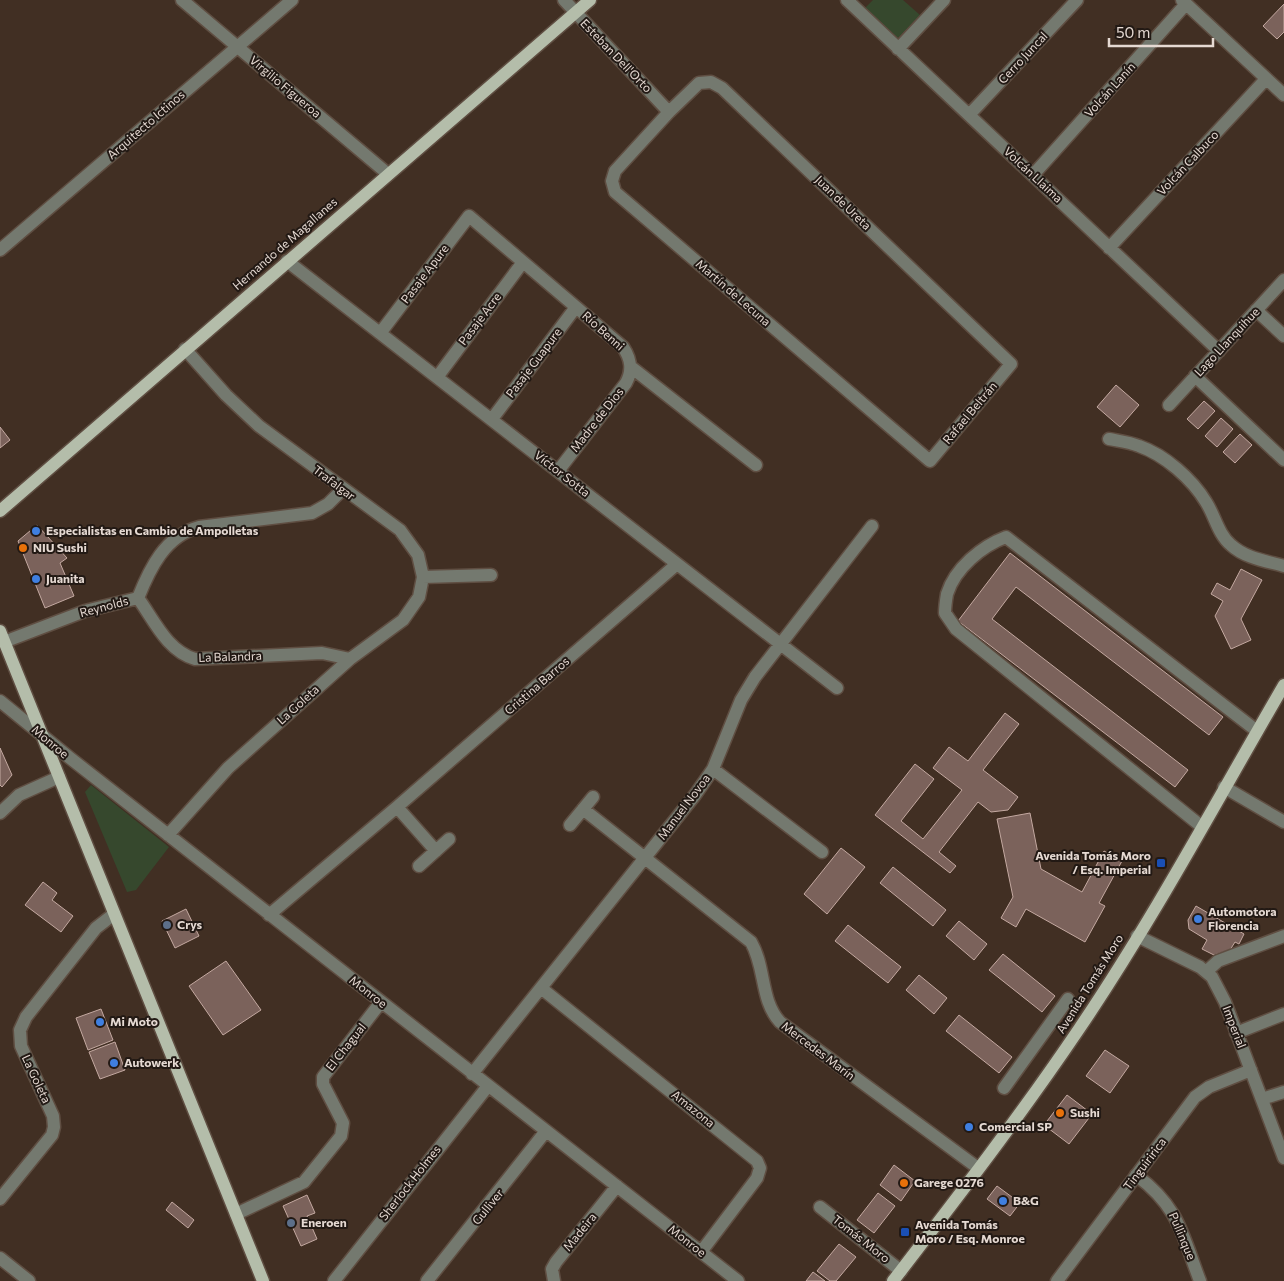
<svg xmlns="http://www.w3.org/2000/svg" width="1284" height="1281" viewBox="0 0 1284 1281" font-family="Commissioner,sans-serif">
<style>
.green{fill:#36482d}
.building{fill:#7b625b;stroke:#c4a9a1}
.lines{fill:none;stroke-linecap:round;stroke-linejoin:round}
.minor-casing{stroke:#5f4e42;stroke-width:15}
.major-casing{stroke:#5f4e42;stroke-width:15}
.minor{stroke:#74796f;stroke-width:12}
.major{stroke:#b4bdaa;stroke-width:12}
.shop-dot{fill:#3f7fe0;stroke:#221914;stroke-width:2}
.food-dot{fill:#e8710a;stroke:#221914;stroke-width:2}
.transit-dot{fill:#1a4fb4;stroke:#221914;stroke-width:2}
.service-dot{fill:#5c6f8a;stroke:#221914;stroke-width:2}
.labels{text-anchor:middle;stroke-width:4;stroke-linejoin:round;paint-order:stroke}
.street-label{font-size:12px;fill:#e5d9d2;stroke:#221914}
.poi-label{font-size:12px;font-weight:bold;fill:#e5d9d2;stroke:#221914;text-anchor:start}
</style>
<rect width="100%" height="100%" fill="#412f23"/>
<path class="green" d="M 873,0 L 903,0 L 920,15 L 898,38 L 865,8 Z
M 91,785 L 169,847 L 136,890 L 127,892 L 85,792 Z"/>
<path class="building" d="M 1284,4 L 1284,32 L 1277,39 L 1263,26 Z
M 1116,385 L 1139,405 L 1120,427 L 1097,407 Z
M 1204,401 L 1215,411 L 1198,429 L 1187,419 Z
M 1221,418 L 1233,429 L 1217,447 L 1205,436 Z
M 0,427 L 10,440 L 0,448 Z
M 1240,434 L 1252,445 L 1235,463 L 1223,452 Z
M 37,525 L 67,558 L 60,563 L 74,596 L 45,608 L 18,541 Z
M 1010,553 L 1223,717 L 1209,735 L 1016,587 L 992,619 L 1188,770 L 1175,787 L 958,621 Z
M 1241,569 L 1262,580 L 1241,619 L 1251,640 L 1231,649 L 1215,616 L 1223,601 L 1211,594 L 1217,583 L 1230,590 Z
M 1005,713 L 1019,724 L 983,770 L 1018,797 L 1008,810 L 991,812 L 978,802 L 939,852 L 956,866 L 950,873 L 875,815 L 915,764 L 934,779 L 901,821 L 923,839 L 962,790 L 933,768 L 949,747 L 968,761 Z
M 0,748 L 12,775 L 2,787 L 0,785 Z
M 1030,813 L 1041,869 L 1082,892 L 1104,851 L 1122,861 L 1099,903 L 1105,906 L 1085,942 L 1026,909 L 1016,927 L 1001,918 L 1013,897 L 997,819 Z
M 841,848 L 865,867 L 827,914 L 804,894 Z
M 893,867 L 946,910 L 933,926 L 880,883 Z
M 43,882 L 57,893 L 52,900 L 73,916 L 61,932 L 25,905 Z
M 1196,906 L 1244,934 L 1239,944 L 1235,942 L 1230,950 L 1214,955 L 1202,949 L 1207,940 L 1189,929 L 1188,920 Z
M 186,909 L 199,936 L 175,948 L 162,921 Z
M 959,921 L 987,944 L 974,960 L 946,936 Z
M 848,925 L 901,967 L 888,983 L 835,941 Z
M 1003,954 L 1055,996 L 1042,1012 L 989,970 Z
M 226,961 L 261,1010 L 223,1035 L 189,986 Z
M 919,975 L 947,998 L 934,1014 L 906,990 Z
M 101,1009 L 113,1040 L 88,1050 L 76,1018 Z
M 959,1015 L 1012,1057 L 999,1073 L 946,1031 Z
M 115,1042 L 125,1070 L 100,1079 L 89,1052 Z
M 1105,1050 L 1129,1066 L 1110,1093 L 1086,1076 Z
M 1067,1095 L 1092,1114 L 1069,1144 L 1044,1125 Z
M 894,1165 L 915,1181 L 901,1201 L 880,1185 Z
M 997,1186 L 1020,1203 L 1010,1216 L 987,1199 Z
M 878,1193 L 895,1206 L 874,1233 L 857,1220 Z
M 307,1195 L 315,1213 L 307,1216 L 317,1239 L 301,1246 L 283,1206 Z
M 172,1202 L 194,1220 L 188,1228 L 166,1210 Z
M 839,1244 L 856,1257 L 836,1281 L 830,1281 L 817,1271 Z
M 813,1272 L 825,1281 L 806,1281 Z"/>
<g class="lines">
<defs>
<path id="minor" d="M 182,0 L 388,174
M 564,0 L 669,112
M 847,0 L 1219,351
M 1182,0 L 1284,95
M 898,49 L 944,0
M 711,82 L 722,88 L 1011,364 L 930,461 L 615,192 L 612,181 L 615,171 L 669,112 L 699,83 Z
M 969,115 L 1077,0
M 1033,175 L 1186,4
M 1109,248 L 1266,79
M 0,250 L 292,0
M 287,261 L 837,688
M 1256,310 L 1284,336
M 381,332 L 469,216 L 623,347 C 631,359 633,370 626,383 L 558,471
M 631,367 L 756,465
M 438,376 L 523,262
M 1195,376 L 1284,460
M 1169,405 L 1284,280
M 492,419 L 576,307
M 1109,439 C 1119,441 1129,442 1139,446 C 1165,455 1192,479 1206,502 C 1215,516 1218,534 1231,545 C 1245,558 1266,561 1284,566
M 423,577 L 491,575
M 138,598 C 150,568 165,536 199,527 L 312,513 L 328,504 L 342,490
M 138,598 C 154,620 167,651 195,659 L 322,653 L 350,659
M 4,642 L 85,611 L 138,598
M 0,701 L 70,758 L 738,1281
M 713,769 L 822,852
M 1224,787 L 1284,822
M 397,807 L 436,851
M 583,809 L 751,942 C 766,968 760,1000 780,1022 L 978,1168
M 0,813 L 19,795 L 59,777
M 570,825 L 593,797
M 1201,826 L 956,629 L 945,613 C 945,607 946,600 947,594 C 955,568 982,546 1006,537 L 1257,731
M 168,835 L 228,768 L 350,659 L 403,620 L 419,597 L 423,577 L 418,555 L 400,530 L 259,426 L 226,395 L 185,349
M 419,866 L 449,839
M 269,915 L 397,807 L 677,564
M 1137,936 L 1200,967 L 1212,977 L 1225,1002 L 1284,1158
M 1207,971 L 1218,961 L 1284,936
M 541,988 L 757,1161 L 760,1168 L 757,1178 L 701,1252
M 1236,1033 L 1284,1014
M 472,1074 L 695,795 L 713,769 L 741,700 L 755,677 L 872,526
M 1004,1088 L 1068,999
M 1262,1099 L 1284,1092
M 1136,1175 C 1179,1207 1182,1234 1200,1281
M 0,1199 L 52,1135 L 54,1127 L 53,1116 L 21,1046 L 20,1030 L 26,1017 L 96,928 L 114,914
M 820,1207 L 901,1271
M 236,1214 L 304,1182 L 341,1136 L 343,1123 L 323,1084 L 323,1077 L 381,1002
M 0,1258 L 29,1281
M 334,1281 L 488,1086
M 427,1281 L 546,1131
M 554,1281 L 552,1269 L 556,1262 L 617,1186
M 1057,1281 L 1195,1097 L 1209,1087 L 1251,1070"/>
<path id="major" d="M 0,511 L 590,0
M 0,631 L 263,1281
M 893,1281 C 957,1198 1021,1115 1079,1029 C 1154,918 1217,800 1284,685"/>
</defs>
<use href="#minor" class="minor-casing"/>
<use href="#major" class="major-casing"/>
<use href="#minor" class="minor"/>
<use href="#major" class="major"/>
</g>
<g class="shop-dot">
<circle cx="36" cy="531" r="5"/>
<circle cx="36" cy="579" r="5"/>
<circle cx="1198" cy="919" r="5"/>
<circle cx="100" cy="1022" r="5"/>
<circle cx="114" cy="1063" r="5"/>
<circle cx="969" cy="1127" r="5"/>
<circle cx="1003" cy="1201" r="5"/>
</g>
<g class="food-dot">
<circle cx="23" cy="548" r="5"/>
<circle cx="1060" cy="1113" r="5"/>
<circle cx="904" cy="1183" r="5"/>
</g>
<g class="transit-dot">
<rect x="1156" y="858" width="10" height="10" rx="2.5"/>
<rect x="900" y="1227" width="10" height="10" rx="2.5"/>
</g>
<g class="service-dot">
<circle cx="167" cy="925" r="5"/>
<circle cx="291" cy="1223" r="5"/>
</g>
<g class="labels">
<g class="street-label">
<text transform="translate(616 56) rotate(46)" y="4">Esteban Dell'Orto</text>
<text transform="translate(1023 58) rotate(-47)" y="4">Cerro Juncal</text>
<text transform="translate(285 87) rotate(40)" y="4">Virgilio Figueroa</text>
<text transform="translate(1110 90) rotate(-48)" y="4">Volcán Lanín</text>
<text transform="translate(146 125) rotate(-41)" y="4">Arquitecto Ictinos</text>
<text transform="translate(1188 163) rotate(-47)" y="4">Volcán Calbuco</text>
<text transform="translate(1033 175) rotate(43)" y="4">Volcán Llaima</text>
<text transform="translate(843 203) rotate(44)" y="4">Juan de Ureta</text>
<text transform="translate(285 244) rotate(-41)" y="4">Hernando de Magallanes</text>
<text transform="translate(425 274) rotate(-53)" y="4">Pasaje Apure</text>
<text transform="translate(733 293) rotate(41)" y="4">Martín de Lecuna</text>
<text transform="translate(480 319) rotate(-53)" y="4">Pasaje Acre</text>
<text transform="translate(603 331) rotate(42)" y="4">Río Benni</text>
<text transform="translate(1227 342) rotate(-47)" y="4">Lago Llanquihue</text>
<text transform="translate(534 363) rotate(-53)" y="4">Pasaje Guapure</text>
<text transform="translate(970 413) rotate(-50)" y="4">Rafael Beltrán</text>
<text transform="translate(597 420) rotate(-52)" y="4">Madre de Dios</text>
<text transform="translate(562 474) rotate(38)" y="4">Víctor Sotta</text>
<text transform="translate(334 483) rotate(37)" y="4">Trafalgar</text>
<text transform="translate(104 607) rotate(-15)" y="4">Reynolds</text>
<text transform="translate(230 657) rotate(-2)" y="4">La Balandra</text>
<text transform="translate(537 686) rotate(-41)" y="4">Cristina Barros</text>
<text transform="translate(298 705) rotate(-42)" y="4">La Goleta</text>
<text transform="translate(50 742) rotate(40)" y="4">Monroe</text>
<text transform="translate(684 807) rotate(-53)" y="4">Manuel Novoa</text>
<text transform="translate(1090 984) rotate(-58)" y="4">Avenida Tomás Moro</text>
<text transform="translate(368 992) rotate(38)" y="4">Monroe</text>
<text transform="translate(1234 1027) rotate(69)" y="4">Imperial</text>
<text transform="translate(346 1047) rotate(-52)" y="4">El Chagual</text>
<text transform="translate(818 1051) rotate(37)" y="4">Mercedes Marín</text>
<text transform="translate(36 1079) rotate(65)" y="4">La Goleta</text>
<text transform="translate(693 1109) rotate(39)" y="4">Amazona</text>
<text transform="translate(1145 1164) rotate(-53)" y="4">Tinguiririca</text>
<text transform="translate(410 1183) rotate(-52)" y="4">Sherlock Holmes</text>
<text transform="translate(488 1207) rotate(-51)" y="4">Gulliver</text>
<text transform="translate(580 1232) rotate(-51)" y="4">Madeira</text>
<text transform="translate(1182 1236) rotate(67)" y="4">Pullinque</text>
<text transform="translate(861 1239) rotate(38)" y="4">Tomás Moro</text>
<text transform="translate(687 1241) rotate(38)" y="4">Monroe</text>
</g>
<g class="poi-label">
<text x="46" y="535">Especialistas en Cambio de Ampolletas</text>
<text x="33" y="552">NIU Sushi</text>
<text x="46" y="583">Juanita</text>
<text x="1151" y="860" text-anchor="end">Avenida Tomás Moro<tspan x="1151" dy="14">/ Esq. Imperial</tspan></text>
<text x="1208" y="916">Automotora<tspan x="1208" dy="14">Florencia</tspan></text>
<text x="177" y="929">Crys</text>
<text x="110" y="1026">Mi Moto</text>
<text x="124" y="1067">Autowerk</text>
<text x="1070" y="1117">Sushi</text>
<text x="979" y="1131">Comercial SP</text>
<text x="914" y="1187">Garege 0276</text>
<text x="1013" y="1205">B&amp;G</text>
<text x="301" y="1227">Eneroen</text>
<text x="915" y="1229">Avenida Tomás<tspan x="915" dy="14">Moro / Esq. Monroe</tspan></text>
</g>
</g>
<path d="M1109 38v8h104v-8" fill="none" stroke="#e5d9d2" stroke-width="2.5"/>
<text x="1116" y="38" font-size="15" fill="#e5d9d2" stroke="#221914" stroke-width="4" paint-order="stroke">50 m</text>
</svg>
